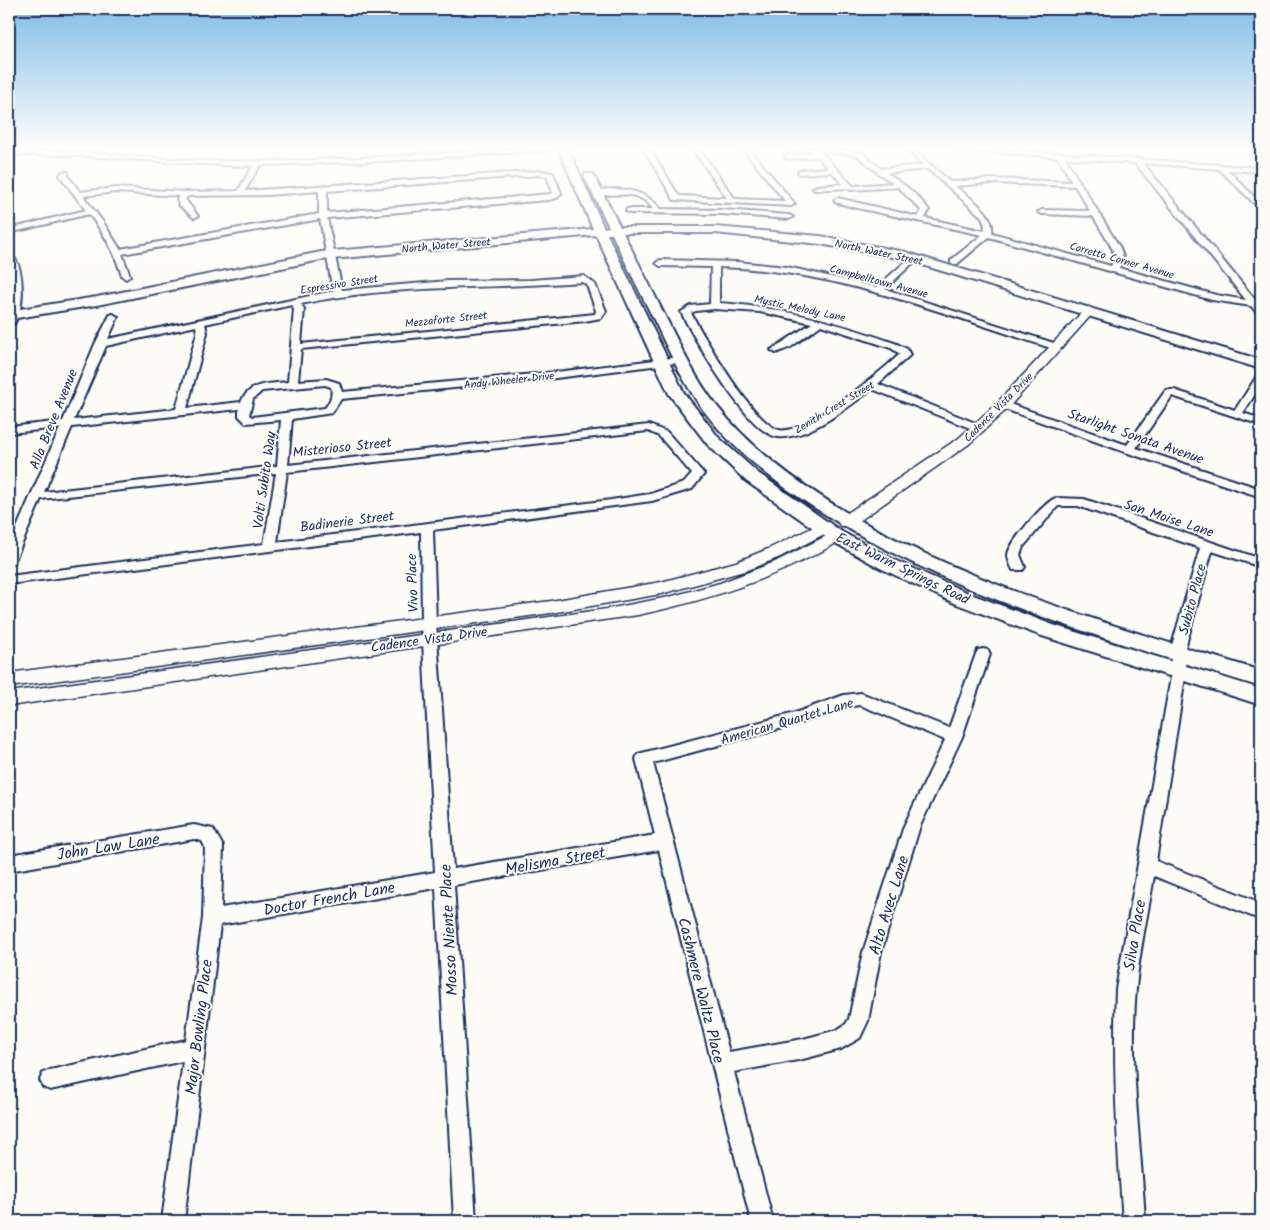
<svg xmlns="http://www.w3.org/2000/svg" width="1270" height="1230" viewBox="0 0 1270 1230" font-family="Kalam,sans-serif">
<style>
.lines{fill:none;stroke-linecap:round;stroke-linejoin:round}
.minor-casing{stroke:#1b2f5e;stroke-width:4}
.tertiary-casing{stroke:#1b2f5e;stroke-width:3}
.secondary-casing{stroke:#1b2f5e;stroke-width:4}
.minor{fill:#fdfcf7;fill-rule:evenodd}
.tertiary{fill:#fdfcf7;fill-rule:evenodd}
.secondary{fill:#fdfcf7;fill-rule:evenodd}
.labels{text-anchor:middle;stroke-width:4;stroke-linejoin:round;paint-order:stroke}
.far-street-label{font-size:11px;fill:#1b2f5e;stroke:#fdfcf7}
.street-label{font-size:14px;fill:#1b2f5e;stroke:#fdfcf7}
.near-street-label{font-size:16px;fill:#1b2f5e;stroke:#fdfcf7}
</style>
<rect width="100%" height="100%" fill="#fdfcf7"/>
<filter id="ink" filterUnits="userSpaceOnUse"><feTurbulence type="fractalNoise" baseFrequency=".02" numOctaves="2"/><feDisplacementMap in="SourceGraphic" scale="10" xChannelSelector="R" yChannelSelector="G"/><feConvolveMatrix kernelMatrix="1 2 1 2 8 2 1 2 1" color-interpolation-filters="sRGB"/></filter>
<g filter="url(#ink)">
<g class="lines">
<defs>
<path id="minor" d="M 526,148 L 554,148 L 551,150 L 381,161 L 260,165 L 245,191 L 541,171 L 553,173 L 561,193 L 557,198 L 548,200 L 327,218 L 342,290 L 448,281 L 531,280 L 584,276 L 595,284 L 606,311 L 601,318 L 585,321 L 301,349 L 298,381 L 326,379 L 339,383 L 342,392 L 556,372 L 680,357 L 684,358 L 684,362 L 556,378 L 341,399 L 332,413 L 292,419 L 288,465 L 649,425 L 667,432 L 704,474 L 692,489 L 652,501 L 433,530 L 436,623 L 453,869 L 655,835 L 636,759 L 638,754 L 795,713 L 844,695 L 861,693 L 949,728 L 976,654 L 978,650 L 983,649 L 988,650 L 990,654 L 962,737 L 920,826 L 881,952 L 868,1021 L 860,1038 L 841,1049 L 803,1059 L 734,1072 L 773,1221 L 751,1221 L 659,850 L 454,885 L 476,1221 L 454,1221 L 436,888 L 220,925 L 184,1221 L 162,1221 L 183,1061 L 50,1090 L 43,1087 L 40,1080 L 43,1073 L 50,1070 L 186,1040 L 203,918 L 205,847 L 202,841 L 194,839 L 9,871 L 9,855 L 194,825 L 213,829 L 223,846 L 221,908 L 435,872 L 422,623 L 421,532 L 9,584 L 9,576 L 264,544 L 276,473 L 41,499 L 15,560 L 14,563 L 9,564 L 9,546 L 60,428 L 9,433 L 9,427 L 63,421 L 95,344 L 110,315 L 113,314 L 118,317 L 108,339 L 333,291 L 320,219 L 122,254 L 130,276 L 126,279 L 122,276 C 115,252 104,233 89,214 L 9,233 L 9,229 L 86,210 L 60,176 L 62,172 L 68,172 L 68,176 L 80,192 L 115,188 L 186,192 L 238,191 L 253,166 C 172,165 90,152 9,155 L 9,151 C 77,148 144,160 213,161 C 317,163 422,154 526,148 ZM 541,175 L 547,176 L 553,193 L 551,194 L 327,213 L 327,191 ZM 319,191 L 319,214 L 120,249 L 103,222 L 83,196 L 115,192 L 180,196 L 177,199 L 179,205 L 194,218 L 198,216 L 185,199 L 188,196 L 268,195 ZM 582,282 L 587,285 L 596,311 L 595,314 L 301,344 L 304,309 L 301,304 C 393,284 488,289 582,282 ZM 292,305 L 294,309 L 288,382 C 269,384 250,382 241,402 L 187,408 L 207,333 L 205,324 ZM 196,326 L 197,333 L 176,409 L 74,420 L 106,346 ZM 325,385 L 331,387 C 333,395 330,402 325,408 L 252,417 L 249,415 L 253,399 L 262,391 ZM 239,409 L 239,416 L 246,423 L 281,420 L 277,466 L 44,492 L 72,427 ZM 648,431 L 659,436 L 692,474 L 684,483 L 650,494 L 611,500 L 277,542 L 287,472 ZM 860,705 L 945,740 L 904,826 L 863,952 L 849,1019 L 846,1024 L 837,1030 L 803,1039 L 729,1052 L 653,763 L 797,724 L 845,707 Z
M 643,148 L 649,148 L 679,196 L 727,198 L 692,148 L 698,148 L 735,199 L 785,201 L 742,148 L 748,148 L 795,204 L 791,206 L 674,200 Z
M 805,148 L 825,148 L 861,152 L 881,169 L 923,165 L 905,148 L 912,148 L 950,182 L 992,179 L 1072,182 L 1058,157 L 960,150 L 957,148 L 982,148 L 1261,168 L 1261,172 L 1228,170 L 1261,204 L 1261,210 L 1219,169 L 1143,163 L 1261,307 L 1261,315 L 1258,314 L 1251,306 L 1212,300 L 989,237 L 957,264 L 951,264 L 951,260 L 982,235 L 853,207 L 835,202 L 834,200 L 838,198 L 918,217 L 921,210 L 898,187 L 851,190 L 847,188 L 814,190 L 813,188 L 817,186 L 843,184 L 832,172 L 799,174 L 798,172 L 802,170 L 828,168 L 818,157 L 788,159 L 785,157 L 788,155 L 814,153 ZM 820,151 L 857,155 L 877,172 L 893,183 L 853,186 ZM 1065,158 L 1135,163 L 1246,300 L 1216,295 L 1119,268 L 1123,257 L 1120,248 ZM 928,169 L 982,217 L 985,226 L 984,231 L 925,218 L 929,210 C 918,195 902,182 886,173 ZM 992,183 L 1075,186 L 1090,211 L 1042,210 L 1038,212 L 1042,214 L 1093,216 L 1112,248 L 1115,257 L 1111,266 L 992,233 C 995,212 969,198 955,186 Z
M 614,189 C 632,190 649,193 660,209 L 722,210 L 789,215 L 793,217 L 789,219 L 722,214 L 630,213 L 626,211 L 627,209 L 653,209 C 635,184 607,201 593,192 L 597,190 Z
M 913,255 L 916,256 L 916,260 L 885,289 L 1060,345 L 1062,347 L 1057,350 L 1054,349 C 944,314 835,270 719,267 L 719,303 C 781,307 839,323 897,344 L 907,349 L 910,355 L 878,384 L 983,426 L 984,428 L 983,430 L 975,430 L 872,389 C 850,406 807,440 778,437 C 749,435 694,338 681,312 L 691,306 L 710,304 L 711,267 L 660,266 L 656,263 L 660,260 L 737,262 L 787,267 L 877,287 ZM 714,309 L 760,312 L 812,323 L 771,350 L 776,353 L 791,347 L 821,325 L 891,348 L 900,354 C 881,372 803,436 779,430 C 754,424 704,337 691,313 L 696,311 Z
M 1261,375 L 1261,385 L 1243,413 L 1261,419 L 1261,425 L 1172,396 L 1136,448 L 1261,489 L 1261,497 L 1125,452 L 999,407 L 998,405 L 999,403 L 1007,403 L 1127,445 L 1166,390 L 1174,390 L 1235,410 L 1257,376 Z
M 1056,498 L 1084,499 L 1261,559 L 1261,567 L 1212,551 L 1184,652 L 1186,671 L 1156,861 L 1261,903 L 1261,920 L 1154,876 C 1148,914 1139,952 1136,989 C 1129,1066 1141,1144 1145,1221 L 1123,1221 C 1117,1144 1113,1067 1116,989 L 1172,671 L 1170,652 L 1200,548 L 1078,506 L 1058,506 L 1023,547 L 1020,555 L 1025,567 L 1023,570 L 1013,570 C 1011,566 1008,560 1008,555 C 1008,544 1045,501 1056,498 Z"/>
<path id="tertiary" d="M 1089,307 L 1095,311 L 1093,313 L 1008,408 L 969,444 L 852,526 L 840,526 L 838,522 L 840,518 L 959,438 L 998,402 L 1085,309 Z
M 824,522 L 830,523 L 832,527 L 830,531 L 780,557 L 748,570 L 661,594 L 551,613 L 9,687 L 9,673 L 551,601 L 661,582 L 736,562 L 768,549 Z
M 836,531 L 842,532 L 844,536 L 842,540 C 776,578 712,599 638,615 L 9,706 L 9,692 L 607,609 L 669,597 L 720,583 L 775,562 Z"/>
<path id="secondary" d="M 558,148 L 568,148 L 604,228 L 609,227 L 584,176 L 585,174 L 593,174 L 594,176 L 620,227 L 715,227 L 820,236 L 905,252 L 1261,360 L 1261,369 L 903,259 L 820,244 L 715,233 L 623,233 C 639,264 654,294 669,324 C 683,352 697,381 716,405 C 751,449 797,482 844,511 C 973,588 1119,627 1261,671 L 1261,687 C 1114,641 963,600 831,518 C 784,489 738,456 704,411 C 684,384 670,354 656,324 C 641,294 626,264 612,234 L 607,234 L 684,393 L 719,438 L 758,473 L 842,532 L 894,560 L 968,593 L 1053,625 L 1261,689 L 1261,705 L 1039,635 L 954,603 L 880,568 L 830,540 L 746,481 L 707,444 L 669,394 L 596,235 L 321,260 L 97,305 L 17,318 L 14,324 L 9,325 L 9,255 C 24,259 23,297 20,309 L 97,297 L 321,252 L 593,229 Z"/>
</defs>
<use href="#minor" class="minor-casing"/>
<use href="#tertiary" class="tertiary-casing"/>
<use href="#secondary" class="secondary-casing"/>
<use href="#minor" class="minor"/>
<use href="#tertiary" class="tertiary"/>
<use href="#secondary" class="secondary"/>
</g>
</g>
<linearGradient id="sky" x2="0" y2="1"><stop stop-color="#80bce7"/><stop offset="0.46" stop-color="#fefefb"/><stop offset="1" stop-color="#fefefb" stop-opacity="0"/></linearGradient>
<rect width="1270" height="320" fill="url(#sky)"/>
<g class="labels">
<g class="far-street-label">
<text transform="translate(446 245) rotate(-5)" y="4">North Water Street</text>
<text transform="translate(879 252) rotate(12)" y="4">North Water Street</text>
<text transform="translate(1122 260) rotate(16)" y="4">Corretto Corner Avenue</text>
<text transform="translate(879 281) rotate(15)" y="4">Campbelltown Avenue</text>
<text transform="translate(339 284) rotate(-9)" y="4">Espressivo Street</text>
<text transform="translate(800 308) rotate(12)" y="4">Mystic Melody Lane</text>
<text transform="translate(446 319) rotate(-6)" y="4">Mezzaforte Street</text>
<text transform="translate(509 380) rotate(-6)" y="4">Andy Wheeler Drive</text>
<text transform="translate(834 407) rotate(-31)" y="4">Zenith Crest Street</text>
<text transform="translate(998 407) rotate(-45)" y="4">Cadence Vista Drive</text>
</g>
<g class="street-label">
<text transform="translate(53 419) rotate(-68)" y="5">Alla Breve Avenue</text>
<text transform="translate(1136 436) rotate(19)" y="5">Starlight Sonata Avenue</text>
<text transform="translate(342 447) rotate(-6)" y="5">Misterioso Street</text>
<text transform="translate(264 480) rotate(-82)" y="5">Volti Subito Way</text>
<text transform="translate(1169 518) rotate(18)" y="5">San Moise Lane</text>
<text transform="translate(347 521) rotate(-7)" y="5">Badinerie Street</text>
<text transform="translate(903 568) rotate(26)" y="5">East Warm Springs Road</text>
<text transform="translate(412 583) rotate(-92)" y="5">Vivo Place</text>
<text transform="translate(1192 599) rotate(-75)" y="5">Subito Place</text>
<text transform="translate(429 639) rotate(-8)" y="5">Cadence Vista Drive</text>
<text transform="translate(787 721) rotate(-16)" y="5">American Quartet Lane</text>
</g>
<g class="near-street-label">
<text transform="translate(108 846) rotate(-9)" y="6">John Law Lane</text>
<text transform="translate(555 860) rotate(-10)" y="6">Melisma Street</text>
<text transform="translate(329 898) rotate(-10)" y="6">Doctor French Lane</text>
<text transform="translate(888 905) rotate(-73)" y="6">Alto Avec Lane</text>
<text transform="translate(448 930) rotate(-93)" y="6">Mosso Niente Place</text>
<text transform="translate(1134 935) rotate(-81)" y="6">Silva Place</text>
<text transform="translate(702 990) rotate(76)" y="6">Cashmere Waltz Place</text>
<text transform="translate(198 1027) rotate(-83)" y="6">Major Bowling Place</text>
</g>
</g>
<rect width="1270" height="1230" fill="none" stroke="#fdfcf7" stroke-width="30"/>
<rect x="15" y="15" width="1240" height="1200" fill="none" stroke="#1b2f5e" stroke-width="2" filter="url(#ink)"/>
</svg>
